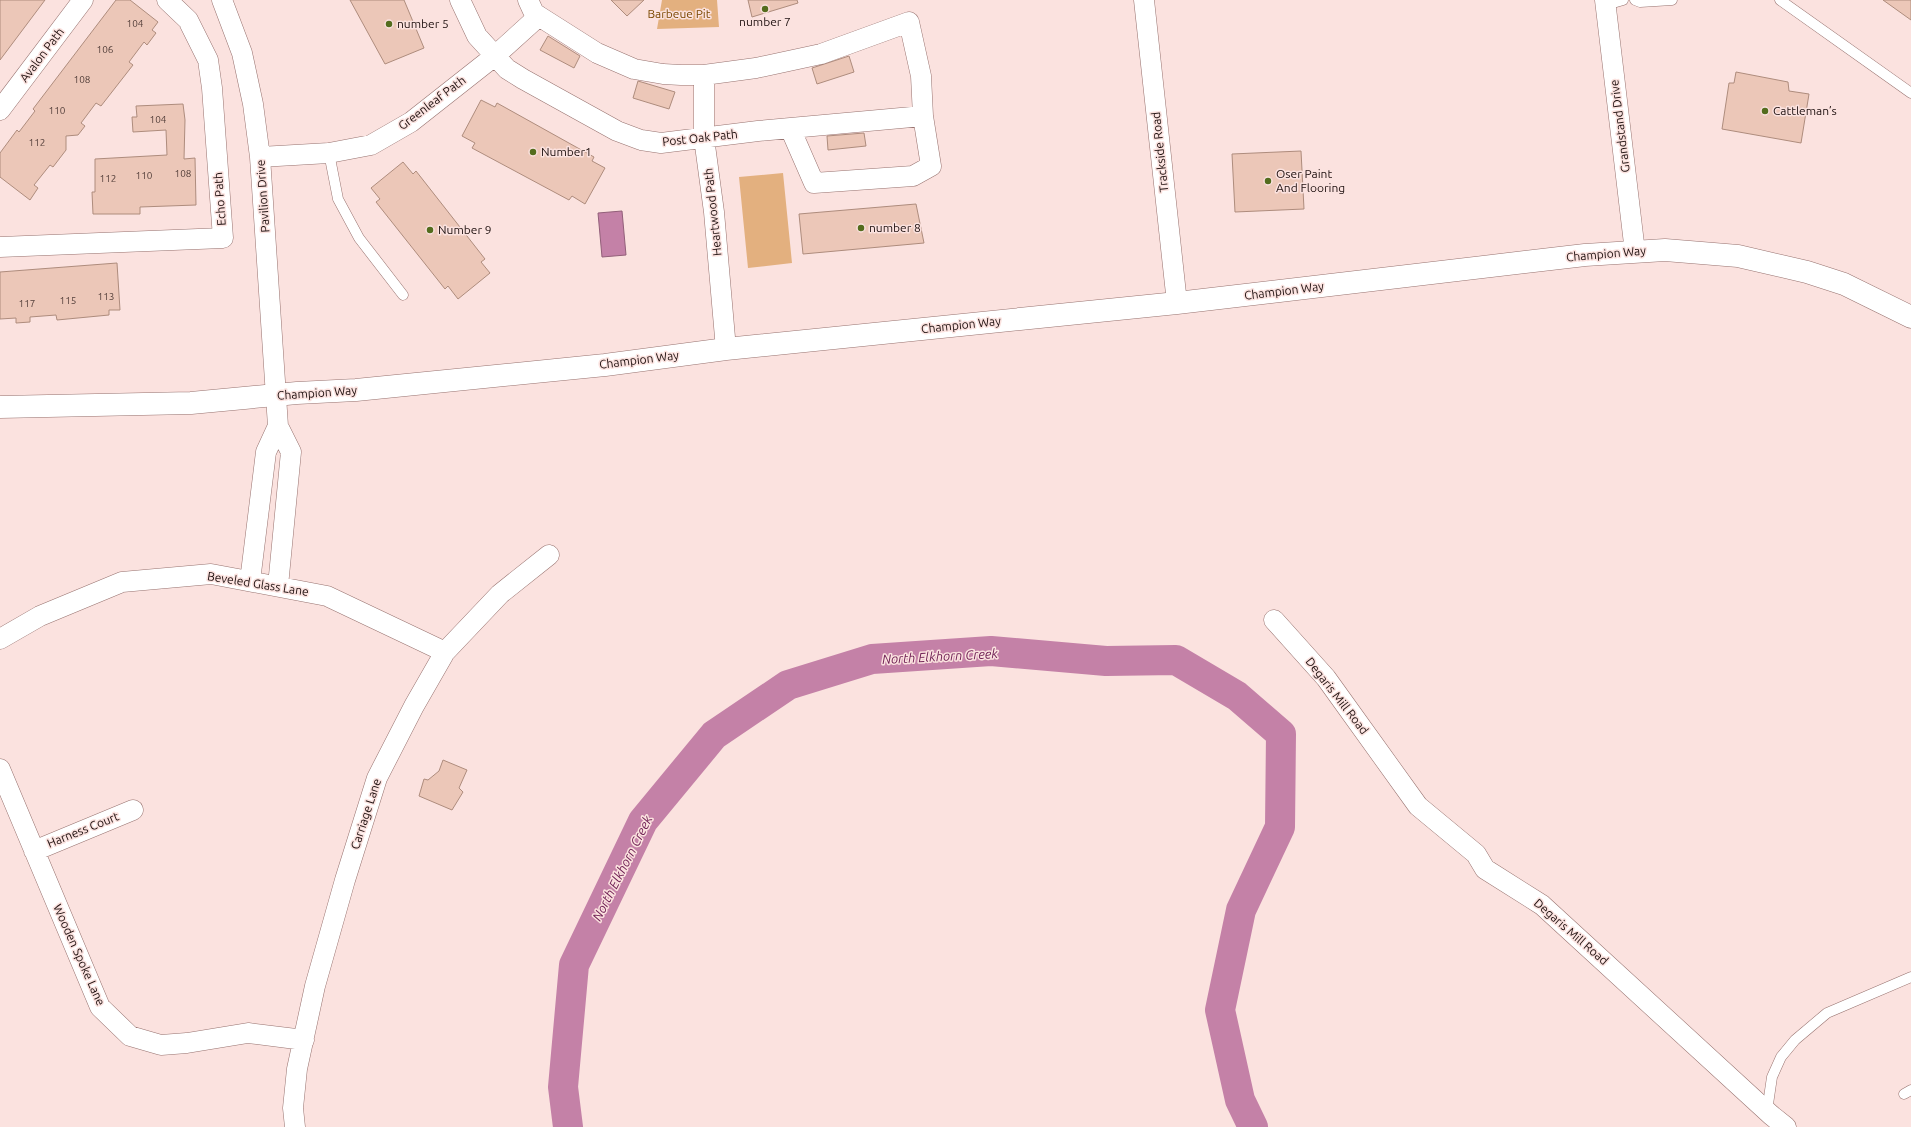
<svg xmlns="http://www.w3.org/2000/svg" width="1911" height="1127" viewBox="0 0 1911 1127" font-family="Ubuntu,sans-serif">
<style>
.green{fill:#e3b07f}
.water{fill:#c481a7;stroke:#925f79}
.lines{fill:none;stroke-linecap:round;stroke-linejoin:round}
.river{stroke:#c481a7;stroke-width:30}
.building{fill:#ecc7b8;stroke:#ae8c7d}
.service-casing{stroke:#97726f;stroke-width:11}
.minor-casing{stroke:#97726f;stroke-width:21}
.secondary-casing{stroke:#97726f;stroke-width:23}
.service{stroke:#fff;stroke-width:10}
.minor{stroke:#fff;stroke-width:20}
.secondary{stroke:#fff;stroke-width:22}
.poi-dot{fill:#536c1d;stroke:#fbe2df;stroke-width:1.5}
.labels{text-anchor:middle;stroke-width:3;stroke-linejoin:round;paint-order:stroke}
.number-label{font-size:10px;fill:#523e39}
.park-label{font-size:12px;fill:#7b4801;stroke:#fbe2df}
.poi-label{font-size:12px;fill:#1e100f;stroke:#fbe2df;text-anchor:start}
.street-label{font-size:12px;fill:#1e100f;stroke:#fbe2df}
.water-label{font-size:13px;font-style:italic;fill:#702155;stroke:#fbe2df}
</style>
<rect width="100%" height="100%" fill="#fbe2df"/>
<path class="green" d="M 662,0 L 717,0 L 719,27 L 657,29 Z
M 783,173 L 792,263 L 748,268 L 739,177 Z"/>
<path class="water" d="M 622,211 L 626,255 L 602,257 L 598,213 Z"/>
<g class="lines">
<path class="river" d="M 568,1127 L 563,1087 L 574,965 L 643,821 L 714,735 L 788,685 L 872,659 L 991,651 L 1106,661 L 1176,660 L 1237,696 L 1281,734 L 1280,827 L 1241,910 L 1220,1010 L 1240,1100 L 1253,1127"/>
</g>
<path class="building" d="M 0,0 L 45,0 L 0,60 Z
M 116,0 L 130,0 L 158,22 L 152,30 L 156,33 L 147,45 L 144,42 L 129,62 L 133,65 L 101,106 L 96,103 L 81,123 L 85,126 L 78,135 L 66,136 L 66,150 L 53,167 L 50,165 L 34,185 L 38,188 L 30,200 L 0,177 L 0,153 L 17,130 L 19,132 L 35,111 L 33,109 Z
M 350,0 L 404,0 L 424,48 L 385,64 Z
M 611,0 L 644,0 L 627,16 Z
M 748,0 L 797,0 L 798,3 L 752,17 Z
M 1883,0 L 1911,0 L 1911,20 Z
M 548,36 L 580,56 L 574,68 L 540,50 Z
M 849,56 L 854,72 L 817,84 L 812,68 Z
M 1736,72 L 1788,82 L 1789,91 L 1809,94 L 1801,143 L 1722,129 L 1729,83 L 1734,83 Z
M 638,81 L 675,92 L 669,109 L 633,98 Z
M 481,100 L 495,107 L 497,103 L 594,157 L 592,161 L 605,168 L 585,204 L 572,196 L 569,200 L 472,148 L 475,143 L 462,136 Z
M 183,104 L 185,120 L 184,159 L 195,158 L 196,205 L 140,207 L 140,214 L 93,214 L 92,192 L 95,192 L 95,159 L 167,155 L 166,130 L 133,132 L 132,117 L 137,117 L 136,106 Z
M 864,133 L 866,146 L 828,150 L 827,136 Z
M 1301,151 L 1304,209 L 1235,212 L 1232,154 Z
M 403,162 L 413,174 L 416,171 L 485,259 L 481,262 L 490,273 L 458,299 L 448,286 L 445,289 L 376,202 L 380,199 L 371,188 Z
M 916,204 L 924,243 L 803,254 L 799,214 Z
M 117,263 L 120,310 L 109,310 L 109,315 L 57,320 L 56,315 L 30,317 L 30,322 L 16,323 L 16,318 L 0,319 L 0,272 Z
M 443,760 L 467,770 L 459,788 L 463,792 L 452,810 L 419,796 L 424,779 L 428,780 L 439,771 Z"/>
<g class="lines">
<defs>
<path id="service" d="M 1635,0 L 1640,2 L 1672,0
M 1780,0 L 1911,93
M 1606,5 L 1623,0
M 329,153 L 338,199 L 359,238 L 403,295
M 1904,1094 L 1911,1090
M 1767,1111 L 1772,1077 L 1781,1057 L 1795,1040 L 1827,1013 L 1911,977"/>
<path id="minor" d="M 222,0 L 242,53 L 253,104 L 260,157 L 278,426 L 291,452 L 278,586
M 460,0 L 477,36 L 507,69 L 523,79 L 617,131 L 641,140 L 661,143 L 758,131 L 923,116
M 528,0 L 534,13 L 597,53 L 634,69 L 663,74 L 681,75 L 704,75 L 756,68 L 821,54 L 909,22 L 921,76 L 923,116 L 931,166 L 913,176 L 814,183 L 790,128
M 1144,0 L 1177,303
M 1605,0 L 1635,252
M 704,75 L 704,138 L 714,212 L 726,349
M 0,110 L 83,0
M 260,157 L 329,153 L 371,145 L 411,122 L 496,55 L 539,16
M 0,247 L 223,238 L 212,88 L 208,60 L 188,20 L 167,0
M 250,581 L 266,452 L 278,426
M 1274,620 L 1326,678 L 1418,806 L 1476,854 L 1485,869 L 1542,905 L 1771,1115 L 1786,1127
M 0,639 L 40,616 L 122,582 L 211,574 L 327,596 L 445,652
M 0,769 L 100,1007 L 130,1036 L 161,1045 L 187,1043 L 248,1033 L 304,1040
M 34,851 L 133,810
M 295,1127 L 293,1108 L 297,1069 L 315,986 L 345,880 L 377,778 L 414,706 L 445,652 L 500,594 L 549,555"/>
<path id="secondary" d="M 0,407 L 191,403 L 297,393 L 356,390 L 605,365 L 726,349 L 1177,303 L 1585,255 L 1665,250 L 1738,256 L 1807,272 L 1844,284 L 1911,317"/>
</defs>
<use href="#service" class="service-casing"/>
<use href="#minor" class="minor-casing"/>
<use href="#secondary" class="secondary-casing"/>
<use href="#service" class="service"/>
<use href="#minor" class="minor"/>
<use href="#secondary" class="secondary"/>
</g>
<g class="poi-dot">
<circle cx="765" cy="9" r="4"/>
<circle cx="389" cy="24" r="4"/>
<circle cx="1765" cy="111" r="4"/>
<circle cx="533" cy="152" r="4"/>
<circle cx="1268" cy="181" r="4"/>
<circle cx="861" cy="228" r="4"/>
<circle cx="430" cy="230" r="4"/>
</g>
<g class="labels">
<g class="number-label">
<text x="135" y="27">104</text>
<text x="105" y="53">106</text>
<text x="82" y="83">108</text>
<text x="57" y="114">110</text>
<text x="158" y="123">104</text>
<text x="37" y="146">112</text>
<text x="183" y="177">108</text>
<text x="144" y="179">110</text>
<text x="108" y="182">112</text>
<text x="106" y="300">113</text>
<text x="68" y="304">115</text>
<text x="27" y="307">117</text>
</g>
<g class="park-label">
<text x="679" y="18">Barbeue Pit</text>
</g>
<g class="poi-label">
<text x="765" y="26" text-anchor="middle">number 7</text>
<text x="397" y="28">number 5</text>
<text x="1773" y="115">Cattleman’s</text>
<text x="541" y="156">Number1</text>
<text x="1276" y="178">Oser Paint<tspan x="1276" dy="14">And Flooring</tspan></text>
<text x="869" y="232">number 8</text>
<text x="438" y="234">Number 9</text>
</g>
<g class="street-label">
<text transform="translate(42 55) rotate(-53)" y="4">Avalon Path</text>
<text transform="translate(432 103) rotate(-37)" y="4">Greenleaf Path</text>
<text transform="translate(1620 126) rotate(-97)" y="4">Grandstand Drive</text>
<text transform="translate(700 138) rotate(-6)" y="4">Post Oak Path</text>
<text transform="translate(1160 152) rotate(-96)" y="4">Trackside Road</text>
<text transform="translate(263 196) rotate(-94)" y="4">Pavilion Drive</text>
<text transform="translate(220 199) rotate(-94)" y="4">Echo Path</text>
<text transform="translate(713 212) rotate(-96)" y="4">Heartwood Path</text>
<text transform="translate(1606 254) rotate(-5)" y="4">Champion Way</text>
<text transform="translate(1284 291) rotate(-7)" y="4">Champion Way</text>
<text transform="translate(961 325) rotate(-6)" y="4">Champion Way</text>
<text transform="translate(639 360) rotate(-7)" y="4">Champion Way</text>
<text transform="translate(317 393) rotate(-4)" y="4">Champion Way</text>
<text transform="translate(258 584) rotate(9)" y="4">Beveled Glass Lane</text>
<text transform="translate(1337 696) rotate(52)" y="4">Degaris Mill Road</text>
<text transform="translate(366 814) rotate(-72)" y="4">Carriage Lane</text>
<text transform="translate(83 830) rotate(-22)" y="4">Harness Court</text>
<text transform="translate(1571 932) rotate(41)" y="4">Degaris Mill Road</text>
<text transform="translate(79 955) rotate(66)" y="4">Wooden Spoke Lane</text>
</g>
<g class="water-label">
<text transform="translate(940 656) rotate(-3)" y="5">North Elkhorn Creek</text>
<text transform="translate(622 868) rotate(-63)" y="5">North Elkhorn Creek</text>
</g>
</g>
</svg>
